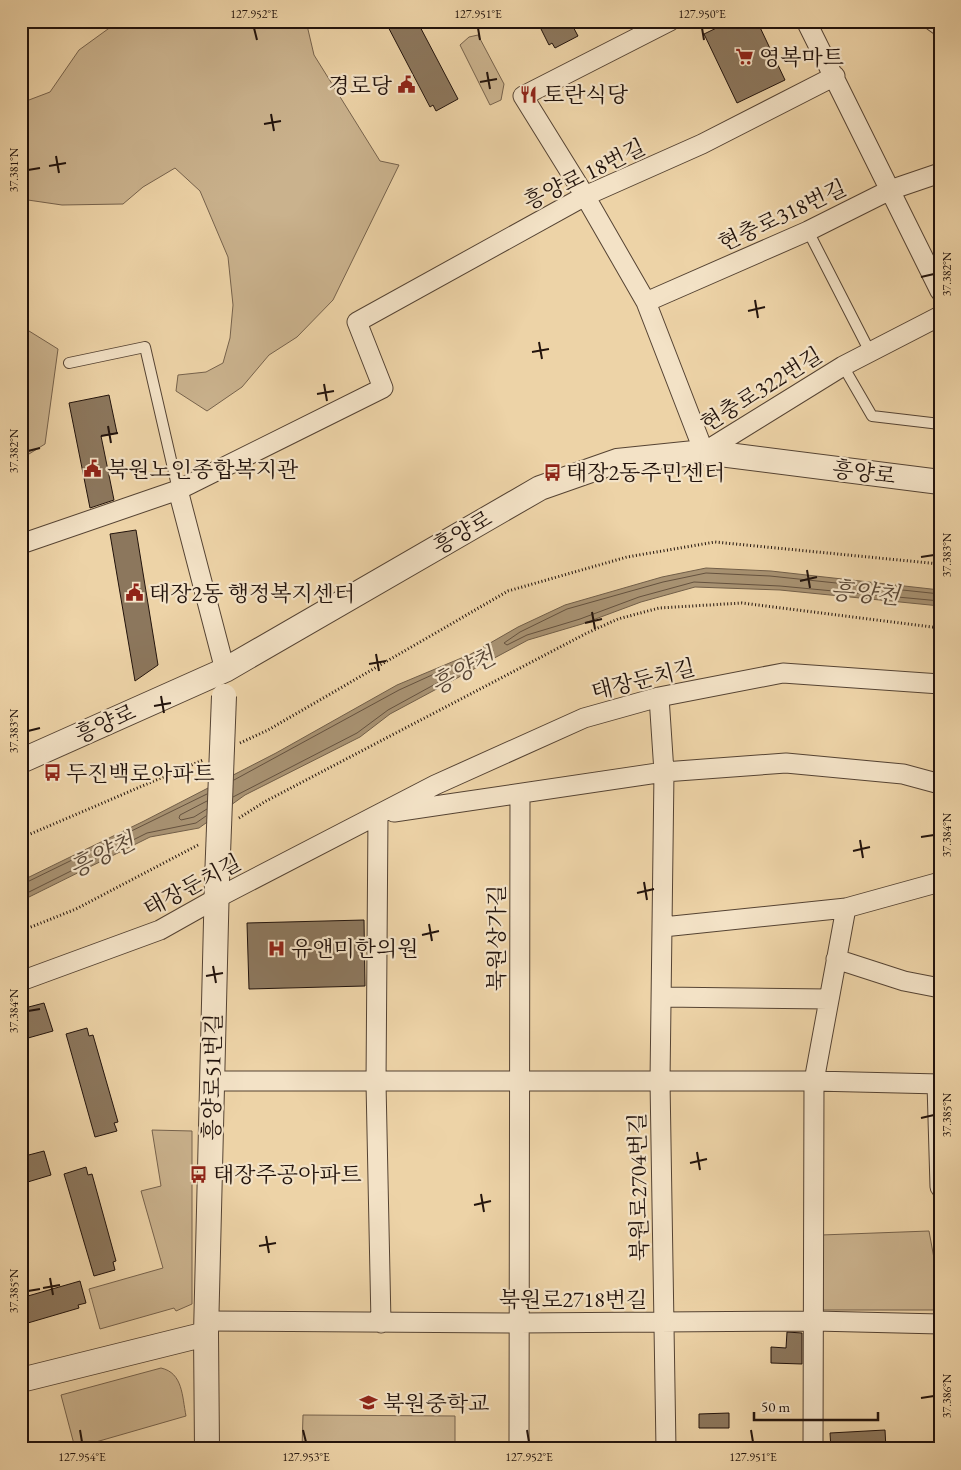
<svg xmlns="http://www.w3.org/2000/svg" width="961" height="1470" viewBox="0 0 961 1470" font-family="'EB Garamond','Noto Serif KR',serif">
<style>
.green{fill:#cab28d;stroke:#76624c}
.water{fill:#a89272;stroke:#725f49}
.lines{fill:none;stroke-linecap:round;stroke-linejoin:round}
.shore{stroke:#65523f;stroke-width:1}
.building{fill:#8c775d;stroke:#22130c}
.service-casing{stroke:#554333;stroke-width:12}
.minor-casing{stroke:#554333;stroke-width:21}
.tertiary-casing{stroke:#554333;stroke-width:26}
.path{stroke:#22130c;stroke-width:3;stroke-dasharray:1 2.5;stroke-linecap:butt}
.service{stroke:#f3e2c6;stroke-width:10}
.minor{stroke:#f3e2c6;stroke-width:19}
.tertiary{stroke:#f3e2c6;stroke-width:24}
.tertiary-bridge-casing{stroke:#554333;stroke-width:26;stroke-linecap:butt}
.tertiary-bridge{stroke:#f3e2c6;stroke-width:24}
.ticks{fill:none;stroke:#22130c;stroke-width:2}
.labels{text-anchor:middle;stroke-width:4.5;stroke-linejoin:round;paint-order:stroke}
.poi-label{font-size:22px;fill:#22130c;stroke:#f3e2c6;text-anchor:start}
.street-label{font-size:22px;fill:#22130c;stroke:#f3e2c6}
.water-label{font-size:24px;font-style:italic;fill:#584635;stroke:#f3e2c6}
.neatline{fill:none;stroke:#22130c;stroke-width:2}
.ticks-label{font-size:12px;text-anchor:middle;fill:#22130c}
</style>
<rect width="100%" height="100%" fill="#edd3a7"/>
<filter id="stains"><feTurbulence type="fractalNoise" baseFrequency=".004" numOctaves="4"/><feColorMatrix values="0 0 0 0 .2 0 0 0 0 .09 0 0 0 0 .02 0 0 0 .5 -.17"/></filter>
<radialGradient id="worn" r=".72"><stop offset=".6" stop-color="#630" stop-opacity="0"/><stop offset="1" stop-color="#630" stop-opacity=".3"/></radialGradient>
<path class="green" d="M 119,21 L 306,21 L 314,55 L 380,161 L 399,165 L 333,300 L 297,337 L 269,355 L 242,387 L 207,411 L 176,391 L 178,375 L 206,372 L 223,363 L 230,338 L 233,305 L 228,257 L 200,191 L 175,168 L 143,187 L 123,204 L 62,205 L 21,199 L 21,103 L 50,92 L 79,50 Z
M 478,35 L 504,84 L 501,100 L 490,105 L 460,45 L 469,37 Z
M 21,326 L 58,349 L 45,444 L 21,459 Z
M 152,1130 L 192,1131 L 192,1304 L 176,1311 L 174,1308 L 100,1329 L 89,1289 L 163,1268 L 141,1191 L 161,1186 Z
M 929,1231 L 940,1291 L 940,1308 L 937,1310 L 823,1310 L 821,1235 Z
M 161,1368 C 183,1373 182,1396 186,1416 L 75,1448 L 61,1395 Z
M 303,1415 L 455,1416 L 455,1449 L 302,1449 Z"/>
<path class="water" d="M 706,568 L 771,571 L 940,590 L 940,606 L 780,590 L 695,587 L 641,602 L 582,624 L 528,640 L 390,714 L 360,737 L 245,795 L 199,828 L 150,837 L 21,901 L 21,881 L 144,821 L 276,753 L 397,685 L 471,654 L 518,627 L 565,605 L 662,577 Z"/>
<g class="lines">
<path class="shore" d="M 940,594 L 770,576 L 706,573 L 663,582 L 567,609 L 520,632 L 504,643 L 507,645 L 527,635 L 580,619 L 639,597 L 694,582 L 780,586 L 940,601
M 233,797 L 357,733 L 388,710 L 492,653 L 493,650 L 489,649 L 399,690 L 234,780
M 207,809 L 194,817 L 181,820 L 179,818 L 180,815 L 207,801
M 21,885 L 207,794
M 21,896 L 147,833 L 196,823 L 206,816"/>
</g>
<path class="building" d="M 385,21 L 417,21 L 458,99 L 436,111 L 433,105 L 430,107 Z
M 537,21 L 570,21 L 578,36 L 555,48 L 552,43 L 549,45 Z
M 731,21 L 757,21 L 785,80 L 737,103 L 704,34 Z
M 109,395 L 117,433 L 101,436 L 114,500 L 90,508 L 69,403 Z
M 136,530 L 158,665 L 135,681 L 110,534 Z
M 364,920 L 365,986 L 249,989 L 247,923 Z
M 44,1003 L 53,1031 L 21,1040 L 21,1009 Z
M 87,1028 L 89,1036 L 93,1035 L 118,1122 L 114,1123 L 117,1131 L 95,1137 L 66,1034 Z
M 44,1151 L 51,1175 L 21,1184 L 21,1157 Z
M 86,1167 L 88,1175 L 92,1174 L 116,1261 L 113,1262 L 115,1270 L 94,1276 L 64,1174 Z
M 80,1281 L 86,1303 L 78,1305 L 79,1308 L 21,1325 L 21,1298 Z
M 787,1332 L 802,1333 L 802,1364 L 771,1363 L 771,1347 L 786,1348 Z
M 729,1413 L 729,1428 L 699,1428 L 699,1414 Z
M 885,1430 L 886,1449 L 831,1449 L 830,1433 Z"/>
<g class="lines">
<defs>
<path id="service" d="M 808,231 L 870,352
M 69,363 L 145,347 L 178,490
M 843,366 L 872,416 L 940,424"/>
<path id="minor" d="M 670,21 L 523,96 L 585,196 L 646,302 L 704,452 L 843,366 L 940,316
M 806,21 L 940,291
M 933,21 L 940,26
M 646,302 L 808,231 L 890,190 L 940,173
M 21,544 L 178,490
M 225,670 L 178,490 L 383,388 L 357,322 L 585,196 L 702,144 L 835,76
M 659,697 L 664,772 L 660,1081 L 666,1449
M 394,812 L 664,772 L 786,763 L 903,774 L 940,784
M 378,815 L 376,1083 L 381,1323
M 663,927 L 846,908 L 940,882
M 836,959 L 904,981 L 940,988
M 21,981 L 160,930 L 217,898 L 435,785 L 584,718 L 659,697 L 783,673 L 940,684
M 662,997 L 828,999
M 212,1081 L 814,1081 L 940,1084
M 937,1084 L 940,1187
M 206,1321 L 519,1323 L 815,1321 L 940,1324
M 519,1449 L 520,794
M 813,1449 L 814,1081 L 846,908"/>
<path id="tertiary" d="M 21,761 L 225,670 L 540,488 L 617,461 L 704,452 L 940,482
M 21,1380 L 206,1334
M 207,1449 L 206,1334 L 217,880"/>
</defs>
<use href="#service" class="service-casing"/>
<use href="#minor" class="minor-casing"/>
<use href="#tertiary" class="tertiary-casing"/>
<path class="path" d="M 240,743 L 268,730 L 508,591 L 627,557 L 715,542 L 940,564
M 239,818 L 266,801 L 587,633 L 618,619 L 659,608 L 742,603 L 940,628
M 21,838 L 203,760
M 21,931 L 76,909 L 198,845"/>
<use href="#service" class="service"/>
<use href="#minor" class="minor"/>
<use href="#tertiary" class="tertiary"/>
<defs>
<path id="tertiary-bridge" d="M 217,880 L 224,696"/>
</defs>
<use href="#tertiary-bridge" class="tertiary-bridge-casing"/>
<use href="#tertiary-bridge" class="tertiary-bridge"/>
</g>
<path class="ticks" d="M 254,28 L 257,40M 478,28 L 480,40M 702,28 L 704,40M 487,72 L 490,89M 480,82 L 497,79M 271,114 L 274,131M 264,124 L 281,121M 56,156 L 59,173M 49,166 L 66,163M 28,170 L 40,168M 921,277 L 934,274M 755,300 L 758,318M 748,311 L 765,307M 539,342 L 542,359M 532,352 L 549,349M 324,384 L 327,401M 317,394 L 334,391M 108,426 L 111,443M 101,436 L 118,433M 28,451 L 40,448M 921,557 L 934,555M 807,570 L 810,588M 800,581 L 817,577M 592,612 L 595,629M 585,623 L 602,619M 376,654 L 379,671M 369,664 L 386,661M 161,696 L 164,713M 154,706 L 171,703M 28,731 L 40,728M 921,837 L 934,835M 860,840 L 863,858M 853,851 L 870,847M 644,882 L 647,900M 637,893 L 654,889M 429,924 L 432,941M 422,935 L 439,931M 213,966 L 216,983M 206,976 L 223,973M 28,1011 L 40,1009M 921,1118 L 934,1115M 697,1152 L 700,1170M 690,1163 L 707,1159M 481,1194 L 484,1212M 474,1205 L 491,1201M 266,1236 L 269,1253M 259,1246 L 276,1243M 50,1278 L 53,1295M 43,1288 L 60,1285M 28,1291 L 40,1289M 921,1398 L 934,1396M 80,1430 L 82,1442M 303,1430 L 306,1442M 527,1430 L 529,1442M 751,1430 L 753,1442"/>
<defs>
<symbol id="supermarket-bare" viewBox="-9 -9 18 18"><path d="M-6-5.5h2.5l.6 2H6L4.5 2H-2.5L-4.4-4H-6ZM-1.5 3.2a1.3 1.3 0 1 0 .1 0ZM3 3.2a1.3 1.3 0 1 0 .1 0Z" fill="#8f2418" stroke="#f3e2c6" stroke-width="2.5" paint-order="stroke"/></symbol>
<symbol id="civic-bare" viewBox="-9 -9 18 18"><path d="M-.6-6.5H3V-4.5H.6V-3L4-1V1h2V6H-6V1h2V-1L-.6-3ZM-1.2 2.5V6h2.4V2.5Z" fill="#8f2418" stroke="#f3e2c6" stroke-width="2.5" paint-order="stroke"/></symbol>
<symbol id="restaurant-bare" viewBox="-9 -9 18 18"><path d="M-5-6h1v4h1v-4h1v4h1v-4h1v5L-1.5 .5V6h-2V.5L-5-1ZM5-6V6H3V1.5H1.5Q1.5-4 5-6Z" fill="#8f2418" stroke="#f3e2c6" stroke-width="2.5" paint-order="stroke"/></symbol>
<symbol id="bus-bare" viewBox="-9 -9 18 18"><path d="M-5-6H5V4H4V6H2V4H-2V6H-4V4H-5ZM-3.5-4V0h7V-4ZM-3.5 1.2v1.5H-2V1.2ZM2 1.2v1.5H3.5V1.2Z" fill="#8f2418" stroke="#f3e2c6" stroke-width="2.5" paint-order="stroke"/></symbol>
<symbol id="hospital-bare" viewBox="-9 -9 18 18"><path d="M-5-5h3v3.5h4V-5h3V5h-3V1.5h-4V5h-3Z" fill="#8f2418" stroke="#f3e2c6" stroke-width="2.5" paint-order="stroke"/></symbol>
<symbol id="school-bare" viewBox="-9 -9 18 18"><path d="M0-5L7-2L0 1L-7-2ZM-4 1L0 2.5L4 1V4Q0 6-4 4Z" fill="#8f2418" stroke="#f3e2c6" stroke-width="2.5" paint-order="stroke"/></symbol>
</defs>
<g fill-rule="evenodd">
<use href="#supermarket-bare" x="732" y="44" width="25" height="25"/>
<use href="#civic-bare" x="394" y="72" width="25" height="25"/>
<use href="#restaurant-bare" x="516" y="82" width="25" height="25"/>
<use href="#civic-bare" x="80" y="456" width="25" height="25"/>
<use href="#bus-bare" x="540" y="460" width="25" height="25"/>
<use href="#civic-bare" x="122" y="580" width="25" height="25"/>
<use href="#bus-bare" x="40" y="760" width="25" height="25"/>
<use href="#hospital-bare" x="264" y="936" width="25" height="25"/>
<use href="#bus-bare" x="186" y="1162" width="25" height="25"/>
<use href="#school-bare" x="356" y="1390" width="25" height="25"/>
</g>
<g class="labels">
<g class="poi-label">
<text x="759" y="65">영복마트</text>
<text x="392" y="93" text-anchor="end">경로당</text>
<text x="543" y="102">토란식당</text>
<text x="107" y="477">북원노인종합복지관</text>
<text x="566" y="480">태장2동주민센터</text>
<text x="149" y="601">태장2동 행정복지센터</text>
<text x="66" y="781">두진백로아파트</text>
<text x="291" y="956">유앤미한의원</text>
<text x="213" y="1182">태장주공아파트</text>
<text x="383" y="1411">북원중학교</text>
</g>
<g class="street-label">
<text transform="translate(584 174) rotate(-26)" y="8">흥양로 18번길</text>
<text transform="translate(782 215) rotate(-25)" y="8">현충로318번길</text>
<text transform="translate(761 389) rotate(-32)" y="8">현충로322번길</text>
<text transform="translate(864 472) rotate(7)" y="8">흥양로</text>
<text transform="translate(462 532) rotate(-30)" y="8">흥양로</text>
<text transform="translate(643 679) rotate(-14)" y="8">태장둔치길</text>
<text transform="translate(105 723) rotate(-24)" y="8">흥양로</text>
<text transform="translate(192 885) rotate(-28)" y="8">태장둔치길</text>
<text transform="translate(496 938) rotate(-90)" y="8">북원상가길</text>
<text transform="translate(212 1077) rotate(-89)" y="8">흥양로51번길</text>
<text transform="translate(638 1187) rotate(-91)" y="8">북원로2704번길</text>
<text x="573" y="1307">북원로2718번길</text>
</g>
<g class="water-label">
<text transform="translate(865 593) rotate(5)" y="8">흥양천</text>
<text transform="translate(463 671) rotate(-29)" y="8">흥양천</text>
<text transform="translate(102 855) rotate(-26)" y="8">흥양천</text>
</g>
</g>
<rect width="961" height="1470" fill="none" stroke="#edd3a7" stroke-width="55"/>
<path d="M754 1412v8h124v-8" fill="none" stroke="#22130c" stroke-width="2.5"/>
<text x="761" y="1412" font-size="15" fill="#22130c" stroke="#f3e2c6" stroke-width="4" paint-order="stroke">50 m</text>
<rect x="28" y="28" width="906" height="1414" class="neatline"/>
<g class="ticks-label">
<text x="254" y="18">127.952°E</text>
<text x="478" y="18">127.951°E</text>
<text x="702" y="18">127.950°E</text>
<text transform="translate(14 170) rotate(-90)" y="4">37.381°N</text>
<text transform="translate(947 274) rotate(-90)" y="4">37.382°N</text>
<text transform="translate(14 451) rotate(-90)" y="4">37.382°N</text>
<text transform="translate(947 555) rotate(-90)" y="4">37.383°N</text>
<text transform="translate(14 731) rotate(-90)" y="4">37.383°N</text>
<text transform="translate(947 835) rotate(-90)" y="4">37.384°N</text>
<text transform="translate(14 1011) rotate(-90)" y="4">37.384°N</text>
<text transform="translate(947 1115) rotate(-90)" y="4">37.385°N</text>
<text transform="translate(14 1291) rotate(-90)" y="4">37.385°N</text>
<text transform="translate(947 1396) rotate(-90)" y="4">37.386°N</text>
<text x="82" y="1461">127.954°E</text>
<text x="306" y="1461">127.953°E</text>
<text x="529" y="1461">127.952°E</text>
<text x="753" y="1461">127.951°E</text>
</g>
<rect width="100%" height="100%" filter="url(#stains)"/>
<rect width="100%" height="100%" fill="url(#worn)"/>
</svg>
